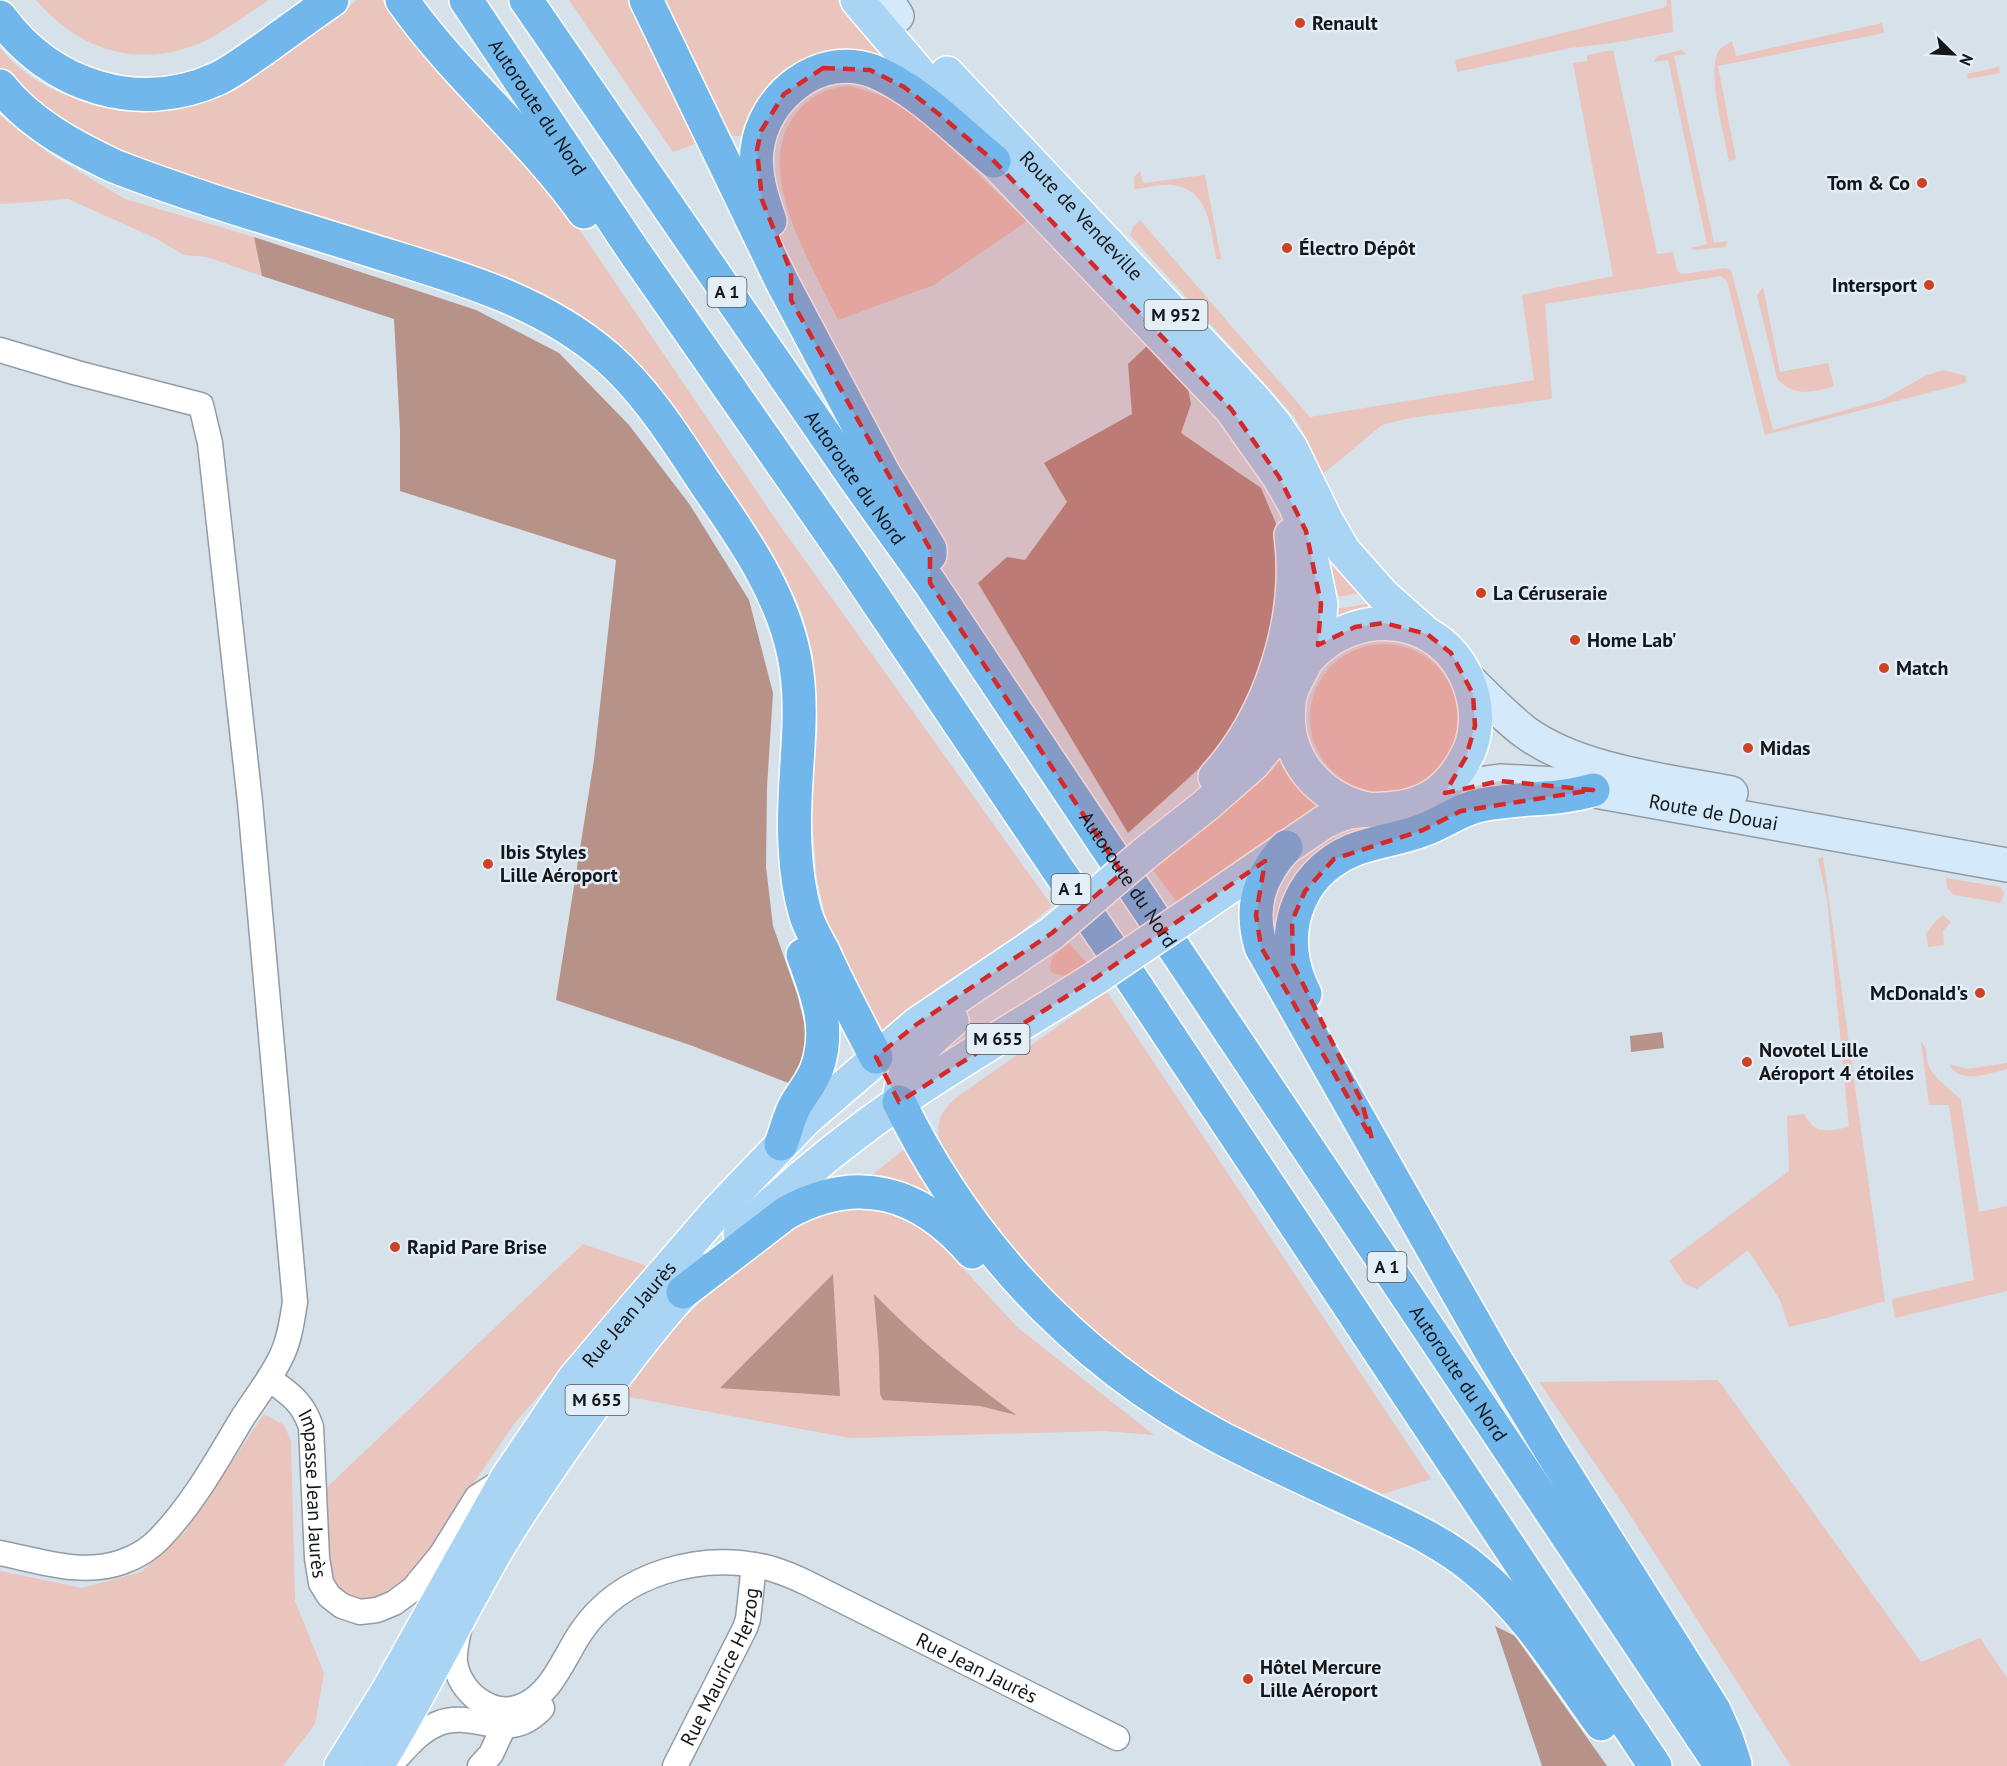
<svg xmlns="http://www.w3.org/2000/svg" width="2007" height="1766" viewBox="0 0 2007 1766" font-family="'PT Sans',sans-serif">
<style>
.green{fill:#e9c5bd}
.forest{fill:#b69289}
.water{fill:#b7938a}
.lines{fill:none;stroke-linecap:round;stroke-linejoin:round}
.street-casing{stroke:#929ca5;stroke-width:27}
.secondary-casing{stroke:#929ca5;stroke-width:36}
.primary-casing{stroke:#fff;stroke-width:36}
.highway-casing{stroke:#fff;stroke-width:36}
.street{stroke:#fff;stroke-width:24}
.secondary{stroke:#d4e9f9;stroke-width:33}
.primary{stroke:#aad4f4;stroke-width:33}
.highway{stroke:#71b7ec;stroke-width:33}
.primary-bridge-casing{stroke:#fff;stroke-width:36;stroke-linecap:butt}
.primary-bridge{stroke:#aad4f4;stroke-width:33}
.marked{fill:#d62828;fill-opacity:0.2;stroke:#d62828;stroke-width:4.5;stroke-dasharray:12 8;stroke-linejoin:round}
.poi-dot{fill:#cc4222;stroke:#e3eef7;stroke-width:2}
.labels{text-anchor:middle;stroke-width:5;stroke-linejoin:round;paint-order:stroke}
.shield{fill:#e3eef7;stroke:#51585c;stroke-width:1.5}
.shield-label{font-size:18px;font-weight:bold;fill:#13171a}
.poi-label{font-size:20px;font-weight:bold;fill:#13171a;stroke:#e3eef7;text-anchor:start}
.street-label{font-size:20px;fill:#13171a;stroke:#e3eef7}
</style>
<rect width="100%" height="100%" fill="#d6e1ea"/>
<path class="green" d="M 36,0 L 269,0 C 250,12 231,27 211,38 C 145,71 83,54 36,0 Z
M 357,0 L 382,0 L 420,50 L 484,117 L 557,200 L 579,229 L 776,520 L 1052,906 L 1017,935 L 937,988 L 882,1031 L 847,971 L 826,919 L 817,879 L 811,805 L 818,727 L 813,655 L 804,620 L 794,594 L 775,558 L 635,366 L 153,167 L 89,138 L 14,87 L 0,67 L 0,48 C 22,75 51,92 84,101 C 203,137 269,66 357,0 Z
M 569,0 L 633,0 L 700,142 L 673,152 Z
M 663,0 L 837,0 L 880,51 L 875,58 L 759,101 L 742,136 L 730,136 Z
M 1667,0 L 1671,0 L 1673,32 L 1612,43 L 1570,48 L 1457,72 L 1455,60 L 1666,7 Z
M 1882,23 L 1884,33 L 1718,66 L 1736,159 L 1729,161 C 1725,137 1705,67 1720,49 C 1723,46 1729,43 1732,41 L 1736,56 Z
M 1613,50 L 1657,254 L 1673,252 L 1677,271 L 1683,274 L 1725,268 L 1731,270 L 1773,430 L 1882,400 L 1925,376 L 1943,370 L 1966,376 L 1966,383 L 1765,435 L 1727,281 L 1721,276 L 1545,304 L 1552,399 L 1410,418 L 1382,425 L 1323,474 L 1310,445 L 1294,416 L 1130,235 L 1133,227 L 1140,220 L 1310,417 L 1534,380 L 1522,295 L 1613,276 L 1573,63 L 1587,61 L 1587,55 Z
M 1682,50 L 1686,54 L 1674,56 L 1714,243 L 1727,241 L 1725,247 L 1694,250 L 1691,248 L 1707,244 L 1668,60 L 1654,62 L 1657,56 Z
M 1999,67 L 2000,73 L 1968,79 L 1967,74 Z
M 850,86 L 892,99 L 912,111 L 1027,221 L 934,285 L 838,320 C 812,264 749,168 798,111 C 813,94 828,88 850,86 Z
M 0,115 L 51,155 L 125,199 L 254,237 L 262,276 L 207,257 L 184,255 L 155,238 L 68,199 L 0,204 Z
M 1140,171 L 1143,183 L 1205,175 L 1221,259 L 1216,259 C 1211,230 1209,188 1172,185 C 1160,184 1146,188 1134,189 L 1134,177 Z
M 1763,287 L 1780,372 L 1828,363 L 1834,386 C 1814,393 1791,397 1777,378 L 1757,295 Z
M 1316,525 L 1365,593 L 1331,597 Z
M 1373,603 L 1378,610 L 1338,620 L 1334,609 Z
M1310 718a74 74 0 1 1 148 0a74 74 0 1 1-148 0Z
M 1281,750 L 1306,795 L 1323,810 L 1180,906 L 1153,870 L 1214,817 Z
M 1823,857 L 1885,1301 L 1823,1319 L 1789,1327 L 1780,1300 L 1748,1250 L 1697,1289 L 1685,1284 L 1669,1261 L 1789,1171 L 1787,1116 L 1804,1114 C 1816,1136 1828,1131 1849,1127 L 1827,899 L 1818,859 Z
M 1946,878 L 2000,887 L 2004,892 L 2001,903 L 1954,895 L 1947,888 Z
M 1943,915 L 1951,922 L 1943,931 L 1944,945 L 1928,947 L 1926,934 L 1933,924 Z
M 1069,943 L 1091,968 C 1076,974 1066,979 1051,972 C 1047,957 1059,952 1069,943 Z
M 1107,992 L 1431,1479 L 1383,1494 L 1210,1416 L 1147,1379 L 1058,1302 L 1017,1260 L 940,1144 C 936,1121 939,1113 957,1097 Z
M 1921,1041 C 1929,1051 1925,1054 1928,1064 C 1934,1080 1950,1088 1961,1100 L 1979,1212 L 2007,1206 L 2007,1291 L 1895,1318 L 1892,1299 L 1974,1280 L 1949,1105 L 1929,1105 Z
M 2007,1063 L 2007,1069 C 1989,1073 1960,1086 1949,1064 L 1967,1069 Z
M 907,1147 L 947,1208 L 863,1182 Z
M 859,1208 L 879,1209 L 918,1225 L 939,1242 L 1017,1327 L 1154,1435 L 1104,1431 L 850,1438 L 618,1395 L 671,1330 L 723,1281 L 782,1232 L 821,1212 Z
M 583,1244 L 647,1266 L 586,1341 L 514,1424 L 456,1509 L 412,1578 L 394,1593 L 366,1602 L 343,1596 L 331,1575 L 323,1491 Z
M 1718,1380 L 1921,1662 L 1980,1638 L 2007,1678 L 2007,1766 L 1791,1766 L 1623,1504 L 1539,1382 Z
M 264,1414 L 284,1425 L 291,1441 L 295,1601 L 324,1673 L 315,1724 L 283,1766 L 0,1766 L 0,1571 L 82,1588 L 141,1572 L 185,1532 Z"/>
<path class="forest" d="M 254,237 L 476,310 L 559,353 L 629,425 L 690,505 L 749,600 L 773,693 L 767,787 L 766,867 L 773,926 L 797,994 L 807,1034 L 804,1056 L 791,1084 L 690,1045 L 556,1000 L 594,760 L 616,560 L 400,491 L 400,430 L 394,319 L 262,276 Z
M 1147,346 L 1188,389 L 1191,404 L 1181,433 L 1261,488 L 1280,533 L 1283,607 L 1257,692 L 1225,745 L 1128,833 L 978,583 L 1007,557 L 1025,560 L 1067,502 L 1044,463 L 1132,414 L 1128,364 Z
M 1495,1626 L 1515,1636 L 1607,1766 L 1542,1766 Z"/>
<path class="water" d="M 1662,1032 L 1664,1048 L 1631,1052 L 1630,1036 Z
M 833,1274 L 840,1396 L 720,1388 Z
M 874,1294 C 917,1339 966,1378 1016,1415 L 980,1406 L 883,1400 L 880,1394 L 879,1353 Z"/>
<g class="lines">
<defs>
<g id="street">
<path d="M 0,350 L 77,373 L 201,405 L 210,443 L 250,802 L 295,1302 C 292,1320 290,1338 282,1355 C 272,1377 256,1397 243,1417 C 218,1458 194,1503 160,1538 C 150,1549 136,1557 122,1562 C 82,1576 40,1561 0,1553"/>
<path id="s1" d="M 269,1379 C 289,1393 303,1402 311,1427 L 317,1558 L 321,1583 L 329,1596 L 342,1606 L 360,1612 L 377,1610 L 394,1603 L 413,1589 L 441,1555 L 477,1497 L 505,1479"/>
<path id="s2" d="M 459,1630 C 457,1640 454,1652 455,1662 C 459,1692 492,1719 522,1706 C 552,1694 564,1657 581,1632 C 621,1573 701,1551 769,1568 C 782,1572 795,1577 807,1583 L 1117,1738"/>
<path d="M 387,1766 L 392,1763 C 406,1748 418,1732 437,1724 C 475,1708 507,1746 542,1708"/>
<path d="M 480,1766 L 491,1754 L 510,1713"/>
<path id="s3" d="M 675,1766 L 745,1628 L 748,1619 L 754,1565"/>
</g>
<g id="secondary">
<path d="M 887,0 L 897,16"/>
<path d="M 1468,679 C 1486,697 1504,716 1525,732 C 1578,771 1668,781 1731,793"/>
<path id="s4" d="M 1423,801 L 1478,784 L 1500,781 L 1556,784 L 2007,865"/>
</g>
<g id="primary">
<path d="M 857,0 L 994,161 L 1231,409 L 1279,477 L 1295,505 L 1306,531 L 1321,604 L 1319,628 L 1315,644 L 1293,687 L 1280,726 L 1272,741 L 1253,764 L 1205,806 L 1143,855"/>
<path id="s5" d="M 947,73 L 1253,398 L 1274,423 L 1291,448 L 1326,520 L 1344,551 L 1383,595 L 1427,634"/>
<path d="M 1289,705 C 1283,758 1320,801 1372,810"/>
<path d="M 1215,777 C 1271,715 1302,618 1291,535"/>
<path d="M 1187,916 L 1324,822 C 1333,818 1341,814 1350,812 C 1381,807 1405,813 1434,795 C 1450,784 1462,767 1470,749 C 1478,728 1477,707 1470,686 C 1445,613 1356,604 1308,659"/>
<path d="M 899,1102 C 902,1062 924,1046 952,1021"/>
<path d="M 740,1234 C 789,1185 842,1142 899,1102 C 963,1058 1031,1019 1097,977"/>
<path id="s6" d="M 341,1766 L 387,1692 L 507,1478 L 574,1379 L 634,1308 L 717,1212 L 806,1119 L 917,1024 L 1052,933"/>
<path d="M 377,1766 C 420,1696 455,1622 496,1551 C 522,1507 552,1464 581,1423 C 619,1369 658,1317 703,1270"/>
</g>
<g id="highway">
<path d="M 402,0 C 456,77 530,136 584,212"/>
<path id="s7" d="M 466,0 L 633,250 L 847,557 L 1129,975 L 1655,1766"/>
<path id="s8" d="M 526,0 L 856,480 L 930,583 L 1721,1766"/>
<path d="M 646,0 L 782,282 L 884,474 L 930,549 L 930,555"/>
<path d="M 0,17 C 51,87 139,115 219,78 C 235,70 250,58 265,48 C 287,32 309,16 332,0"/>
<path d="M 0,86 C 29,123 72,146 114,166 C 199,199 288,224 376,252 C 457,277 541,300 607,357 C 648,393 677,441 707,486 C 743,538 781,592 794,655 C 807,718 791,781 795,845 C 796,868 799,893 806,916 C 810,928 817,940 823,951 C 839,987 858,1022 876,1057"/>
<path d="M 770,221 C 762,198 754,174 757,150 C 763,96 820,51 873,71 C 919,90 956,130 994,161"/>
<path d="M 1286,847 C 1259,877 1249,907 1261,947 L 1493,1355 L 1552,1453 L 1714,1710 L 1726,1737 L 1735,1764"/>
<path d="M 1305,994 C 1276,939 1294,875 1353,850 C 1376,841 1400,839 1423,830 C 1443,823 1460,809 1481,805 C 1519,797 1555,801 1593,790"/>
<path d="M 899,1102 C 975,1257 1095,1379 1251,1453 C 1284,1469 1318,1485 1351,1500 C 1395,1521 1440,1539 1477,1571 C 1528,1613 1563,1672 1601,1724"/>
<path d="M 781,1144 C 786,1131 789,1116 796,1104 C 803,1092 812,1082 817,1068 C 831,1028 817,993 803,955"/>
<path d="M 683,1292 L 786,1213 C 858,1173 920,1192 972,1252"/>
</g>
</defs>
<use href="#street" class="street-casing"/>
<use href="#secondary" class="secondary-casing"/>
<use href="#primary" class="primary-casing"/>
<use href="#highway" class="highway-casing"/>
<use href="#street" class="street"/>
<use href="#secondary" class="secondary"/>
<use href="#primary" class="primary"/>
<use href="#highway" class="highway"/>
<defs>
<path id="primary-bridge" d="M 1052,933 L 1143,855
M 1097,977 L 1187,916"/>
</defs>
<use href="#primary-bridge" class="primary-bridge-casing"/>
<use href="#primary-bridge" class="primary-bridge"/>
</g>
<path class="marked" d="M 823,68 L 870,70 L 904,87 L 940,115 L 994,161 L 1231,409 L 1279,477 L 1306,531 L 1321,604 L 1318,645 L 1355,627 L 1384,623 L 1427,634 L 1451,653 L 1473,694 L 1475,726 L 1466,757 L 1445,793 L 1500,781 L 1593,790 L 1461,811 L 1423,830 L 1334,859 L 1305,891 L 1292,921 L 1293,964 L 1361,1100 L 1372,1139 L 1261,947 L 1256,915 L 1265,861 L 1097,977 L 899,1102 L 876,1057 L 917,1024 L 1052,933 L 1122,873 L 930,583 L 930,549 L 791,300 L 791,272 L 762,200 L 757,150 L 761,131 L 784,94 Z"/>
<g class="poi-dot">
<circle cx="1300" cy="23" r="6"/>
<circle cx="1922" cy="183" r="6"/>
<circle cx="1287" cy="248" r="6"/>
<circle cx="1929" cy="285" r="6"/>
<circle cx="1481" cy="593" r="6"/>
<circle cx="1575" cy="640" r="6"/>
<circle cx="1884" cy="668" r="6"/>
<circle cx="1748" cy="748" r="6"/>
<circle cx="488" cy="864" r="6"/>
<circle cx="1980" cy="993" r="6"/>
<circle cx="1747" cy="1062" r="6"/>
<circle cx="395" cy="1247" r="6"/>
<circle cx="1248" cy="1679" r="6"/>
</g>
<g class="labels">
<g class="shield">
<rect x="707.5" y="277" width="39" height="30" rx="4.5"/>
<rect x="1144.5" y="300" width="63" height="30" rx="4.5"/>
<rect x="1051.5" y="874" width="39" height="30" rx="4.5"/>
<rect x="966.5" y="1024" width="63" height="30" rx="4.5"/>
<rect x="1367.5" y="1252" width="39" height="30" rx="4.5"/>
<rect x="565.5" y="1385" width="63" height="30" rx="4.5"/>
</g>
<g class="shield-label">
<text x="727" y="298">A 1</text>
<text x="1176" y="321">M 952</text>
<text x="1071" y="895">A 1</text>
<text x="998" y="1045">M 655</text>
<text x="1387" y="1273">A 1</text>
<text x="597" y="1406">M 655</text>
</g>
<g class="poi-label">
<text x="1312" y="30">Renault</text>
<text x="1910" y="190" text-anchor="end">Tom &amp; Co</text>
<text x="1299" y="255">Électro Dépôt</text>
<text x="1917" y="292" text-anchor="end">Intersport</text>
<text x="1493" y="600">La Céruseraie</text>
<text x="1587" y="647">Home Lab'</text>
<text x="1896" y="675">Match</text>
<text x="1760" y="755">Midas</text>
<text x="500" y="859">Ibis Styles<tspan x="500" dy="23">Lille Aéroport</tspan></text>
<text x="1968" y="1000" text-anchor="end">McDonald's</text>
<text x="1759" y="1057">Novotel Lille<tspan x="1759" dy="23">Aéroport 4 étoiles</tspan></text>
<text x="407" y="1254">Rapid Pare Brise</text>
<text x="1260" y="1674">Hôtel Mercure<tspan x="1260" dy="23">Lille Aéroport</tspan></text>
</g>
<g class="street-label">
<text dy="7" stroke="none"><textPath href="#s7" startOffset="129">Autoroute du Nord</textPath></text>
<text dy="7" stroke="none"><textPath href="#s5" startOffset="196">Route de Vendeville</textPath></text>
<text dy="7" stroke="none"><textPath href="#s8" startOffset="580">Autoroute du Nord</textPath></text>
<text dy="7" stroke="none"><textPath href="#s4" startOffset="296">Route de Douai</textPath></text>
<text dy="7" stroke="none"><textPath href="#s8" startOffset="1066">Autoroute du Nord</textPath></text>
<text dy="7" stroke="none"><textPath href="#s6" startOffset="537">Rue Jean Jaurès</textPath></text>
<text dy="7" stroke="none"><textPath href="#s8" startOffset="1660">Autoroute du Nord</textPath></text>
<text dy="7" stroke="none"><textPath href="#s1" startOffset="132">Impasse Jean Jaurès</textPath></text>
<text dy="7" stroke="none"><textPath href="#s3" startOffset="110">Rue Maurice Herzog</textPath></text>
<text dy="7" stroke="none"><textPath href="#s2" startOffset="662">Rue Jean Jaurès</textPath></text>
</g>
</g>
<g transform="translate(1953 54) rotate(114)" stroke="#e3eef7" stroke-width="4.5" paint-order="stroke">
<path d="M0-4.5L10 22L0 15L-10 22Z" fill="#13171a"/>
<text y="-9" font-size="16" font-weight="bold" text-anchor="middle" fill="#13171a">N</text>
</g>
</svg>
